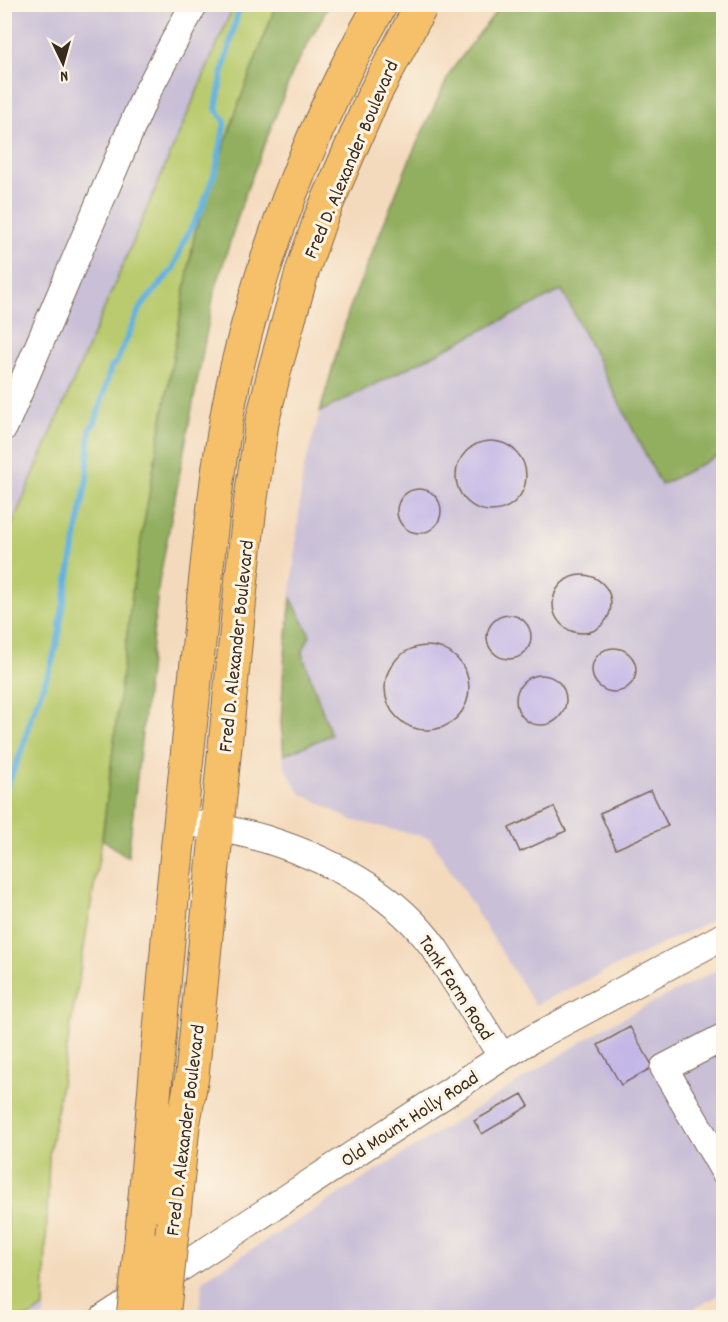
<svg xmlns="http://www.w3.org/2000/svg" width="728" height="1322" viewBox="0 0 728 1322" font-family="Dekko,sans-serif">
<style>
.industrial{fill:#c9bfd7}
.green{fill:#b9cb6e;stroke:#7a7a46;stroke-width:1.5}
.forest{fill:#92af61;stroke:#666c40;stroke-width:1.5}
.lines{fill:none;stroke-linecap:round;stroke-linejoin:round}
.stream{stroke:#64b2de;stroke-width:6}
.building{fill:#c3b7e7}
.minor-casing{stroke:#7c6856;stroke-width:29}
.major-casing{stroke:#7c6856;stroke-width:35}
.minor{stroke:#fff;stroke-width:27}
.major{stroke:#f6c06b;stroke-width:33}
.rail{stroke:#3b2a1e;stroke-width:4.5;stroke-dasharray:9 4.5;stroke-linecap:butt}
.major-bridge-casing{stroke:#7c6856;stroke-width:35;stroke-linecap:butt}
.major-bridge{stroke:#f6c06b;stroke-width:33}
.labels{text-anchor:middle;stroke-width:6;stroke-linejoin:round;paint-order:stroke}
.street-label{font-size:20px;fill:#3b2a1e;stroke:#fcf5e5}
</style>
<rect width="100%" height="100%" fill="#fcf5e5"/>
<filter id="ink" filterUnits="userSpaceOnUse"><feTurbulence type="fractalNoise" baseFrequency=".0167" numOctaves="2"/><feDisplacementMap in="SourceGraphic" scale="12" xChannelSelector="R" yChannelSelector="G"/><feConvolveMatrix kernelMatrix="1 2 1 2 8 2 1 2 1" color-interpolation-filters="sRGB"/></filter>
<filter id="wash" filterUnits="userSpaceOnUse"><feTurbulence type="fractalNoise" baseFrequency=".008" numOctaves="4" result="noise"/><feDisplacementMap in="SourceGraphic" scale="24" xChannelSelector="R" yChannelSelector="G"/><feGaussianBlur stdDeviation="1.35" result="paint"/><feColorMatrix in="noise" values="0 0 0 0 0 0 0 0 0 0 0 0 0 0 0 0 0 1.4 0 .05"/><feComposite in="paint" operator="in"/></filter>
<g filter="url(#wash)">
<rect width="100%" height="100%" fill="#f4dabd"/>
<path class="industrial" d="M 5,5 L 276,5 L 239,103 L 195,232 L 133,586 L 102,839 L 49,1156 L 46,1223 L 44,1317 L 5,1318 Z
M 501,5 L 723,5 L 723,915 L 535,1005 L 430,838 L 351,820 L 299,792 L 284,765 L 281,724 L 284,663 L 303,472 L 349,310 L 411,156 L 451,71 Z
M 723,967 L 723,1293 L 677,1318 L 198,1318 L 203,1280 L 607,1026 Z"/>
<path class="green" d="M 234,5 L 276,5 L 239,103 L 195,232 L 133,586 L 102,839 L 49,1156 L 44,1307 L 29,1317 L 6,1317 L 5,1313 L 5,1301 L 10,1266 L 4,1188 L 5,541 Z"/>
<path class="forest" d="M 276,5 L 329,5 L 293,71 L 244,197 L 214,293 L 159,582 L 128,857 L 102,839 L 133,586 L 195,232 L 239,103 Z
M 501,5 L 723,5 L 723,453 L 661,485 L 562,290 L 320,412 L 349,310 L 411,156 L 451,71 Z
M 291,598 L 310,635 L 302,653 L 331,735 L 284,755 L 281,724 L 284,663 Z
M 5,1188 L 10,1266 L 5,1301 L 4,1301 Z"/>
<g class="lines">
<path class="stream" d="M 4,793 L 23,747 L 31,716 L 50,669 L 60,631 L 60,623 L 87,478 L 90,428 L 95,423 L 111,367 L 116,363 L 140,308 L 173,269 L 185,239 L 202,208 L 217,166 L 225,121 L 216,109 L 222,75 L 238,12 L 246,4"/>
</g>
<g id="blocks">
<path class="building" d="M456 476a35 35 0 1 1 70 0a35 35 0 1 1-70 0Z
M397 511a22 22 0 1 1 44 0a22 22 0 1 1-44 0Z
M553 604a29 29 0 1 1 58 0a29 29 0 1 1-58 0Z
M487 637a22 22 0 1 1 44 0a22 22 0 1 1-44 0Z
M385 688a42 42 0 1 1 84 0a42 42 0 1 1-84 0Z
M592 670a22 22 0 1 1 44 0a22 22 0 1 1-44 0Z
M516 700a25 25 0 1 1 50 0a25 25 0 1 1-50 0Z
M 651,790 L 668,826 L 616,849 L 600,813 Z
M 554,807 L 566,831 L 520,852 L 509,828 Z
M 630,1027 L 653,1067 L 621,1085 L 598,1045 Z
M 724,1046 L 724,1076 L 712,1052 Z
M 522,1094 L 529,1106 L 482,1134 L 474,1121 Z"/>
</g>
</g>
<g filter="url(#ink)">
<use href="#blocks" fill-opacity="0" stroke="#7c6856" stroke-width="1.5"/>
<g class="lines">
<defs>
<path id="minor" d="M 4,427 L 145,96 L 194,4
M 181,821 C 209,826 238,831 265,839 C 329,859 395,893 435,949 C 443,961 451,975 459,987 C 473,1011 488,1034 502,1057
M 724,1037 L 664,1068 L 724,1171
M 104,1318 L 502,1057 L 532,1039 L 724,936"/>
<path id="major" d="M 173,1223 L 183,1126 L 192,1076 L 242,576 L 251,498 L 262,423 L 275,369 L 303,269 L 321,217 L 373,97 L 422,4
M 141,1242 L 169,929 L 209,547 C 216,487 223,426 237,367 C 267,241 316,117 381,4"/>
</defs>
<use href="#minor" class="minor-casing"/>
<use href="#major" class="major-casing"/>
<use href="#minor" class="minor"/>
<use href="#major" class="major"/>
<path class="rail" d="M 715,1318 L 724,1313"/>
<defs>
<path id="major-bridge" d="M 133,1318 L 141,1242
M 163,1318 L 173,1223"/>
</defs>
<use href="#major-bridge" class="major-bridge-casing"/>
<use href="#major-bridge" class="major-bridge"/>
</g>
</g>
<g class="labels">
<g class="street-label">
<text transform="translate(350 159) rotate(-67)" y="7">Fred D. Alexander Boulevard</text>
<text transform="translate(235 646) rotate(-84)" y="7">Fred D. Alexander Boulevard</text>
<text transform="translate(457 987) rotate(57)" y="7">Tank Farm Road</text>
<text transform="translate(409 1118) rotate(-33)" y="7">Old Mount Holly Road</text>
<text transform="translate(184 1130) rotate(-83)" y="7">Fred D. Alexander Boulevard</text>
</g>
</g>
<rect width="728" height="1322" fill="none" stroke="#fcf5e5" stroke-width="24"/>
<g transform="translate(63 63) rotate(175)" stroke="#fcf5e5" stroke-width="4.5" paint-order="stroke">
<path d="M0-4.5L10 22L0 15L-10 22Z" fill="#3b2a1e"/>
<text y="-9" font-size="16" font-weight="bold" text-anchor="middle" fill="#3b2a1e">N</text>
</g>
</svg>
